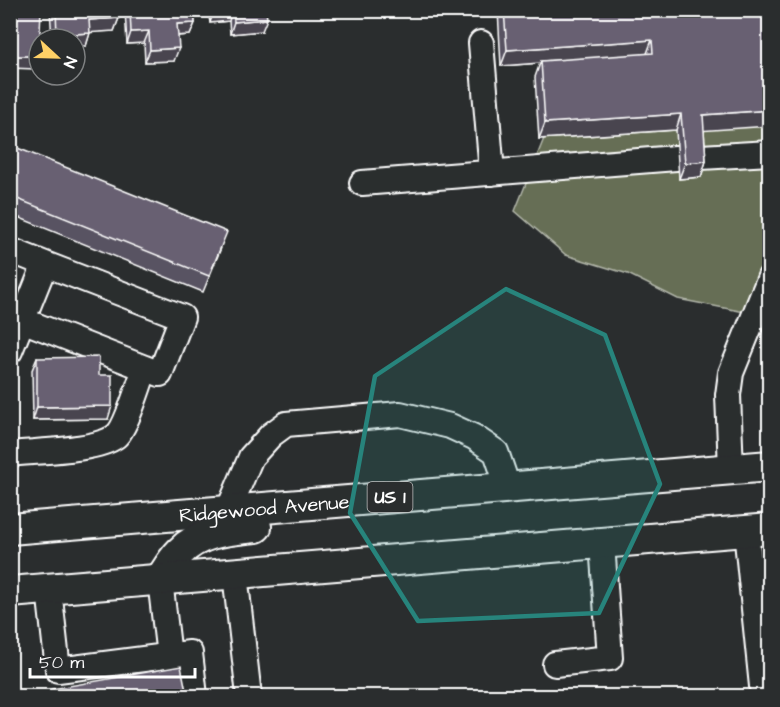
<svg xmlns="http://www.w3.org/2000/svg" width="780" height="707" viewBox="0 0 780 707" font-family="'Architects Daughter',sans-serif">
<style>
.green{fill:#666e54;stroke:#b2b6aa;stroke-width:1.5}
.lines{fill:none;stroke-linecap:round;stroke-linejoin:round}
.minor-casing{stroke:#fff;stroke-width:28}
.major-casing{stroke:#fff;stroke-width:34}
.minor{stroke:#2a2d2e;stroke-width:24}
.major{stroke:#2a2d2e;stroke-width:30}
.wall{fill:#595362;stroke:#fff;stroke-width:1.5}
.shaded-wall{fill:#494450;stroke:#fff;stroke-width:1.5}
.building{fill:#686172;stroke:#fff;stroke-width:1.5}
.marked{fill:#27847c;fill-opacity:0.2;stroke:#27847c;stroke-width:4.5;stroke-linejoin:round}
.labels{text-anchor:middle;stroke-width:4.5;stroke-linejoin:round;paint-order:stroke}
.shield{fill:#2a2d2e;stroke:#bfc0c0;stroke-width:1.5}
.shield-label{font-size:18px;font-weight:bold;fill:#fff}
.street-label{font-size:20px;fill:#fff;stroke:#2a2d2e}
</style>
<rect width="100%" height="100%" fill="#2a2d2e"/>
<filter id="ink" filterUnits="userSpaceOnUse"><feTurbulence type="fractalNoise" baseFrequency=".0167" numOctaves="2"/><feDisplacementMap in="SourceGraphic" scale="12" xChannelSelector="R" yChannelSelector="G"/><feConvolveMatrix kernelMatrix="1 2 1 2 8 2 1 2 1" color-interpolation-filters="sRGB"/></filter>
<g filter="url(#ink)">
<path class="green" d="M 595,11 L 769,11 L 769,309 L 755,314 L 678,299 L 628,274 L 566,255 L 515,211 Z"/>
<g class="lines">
<defs>
<path id="minor" d="M 481,43 L 492,173
M 701,157 L 770,153
M 362,183 L 676,158
M 10,250 L 45,264
M 10,351 L 45,264 L 182,317 L 160,374 L 22,320
M 10,454 C 35,451 97,451 116,436 C 126,428 140,382 145,368
M 731,469 L 728,395 L 731,373 L 770,277
M 228,511 L 251,457 L 271,435 L 286,424 L 400,414 L 450,426 L 474,437 L 496,452 L 508,487
M 746,531 L 763,696
M 235,574 L 249,696
M 160,580 L 169,656
M 49,589 L 58,670 L 190,653 L 195,696
M 555,664 L 610,658 L 602,543"/>
<g id="major">
<path id="s1" d="M 10,529 L 770,466"/>
<path d="M 160,580 C 166,571 172,560 180,552 C 200,531 229,530 256,527"/>
<path d="M 10,592 L 770,529"/>
</g>
</defs>
<use href="#minor" class="minor-casing"/>
<use href="#major" class="major-casing"/>
<use href="#minor" class="minor"/>
<use href="#major" class="major"/>
</g>
<path class="wall" d="M 50,10 L 118,10 L 119,18 L 114,31 L 90,32 L 86,46 L 75,39 L 52,39 Z
M 125,10 L 194,10 L 195,23 L 190,35 L 178,36 L 174,61 L 145,62 L 144,43 L 127,44 Z
M 208,10 L 266,10 L 262,31 L 230,34 L 229,21 L 210,23 Z
M 498,10 L 770,10 L 704,130 L 706,161 L 701,177 L 679,179 L 676,130 L 539,139 L 535,77 L 540,63 L 501,66 Z
M 10,145 L 221,248 L 203,292 L 10,214 Z
M 37,358 L 108,419 L 33,420 L 32,370 Z"/>
<path class="shaded-wall" d="M 214,10 L 232,10 L 229,21 L 210,23 Z
M 119,18 L 114,31 L 85,33 L 89,20 Z
M 267,19 L 262,31 L 230,34 L 234,22 Z
M 195,23 L 190,35 L 173,36 L 177,24 Z
M 149,31 L 144,43 L 127,44 L 131,32 Z
M 90,33 L 86,46 L 75,46 L 75,39 L 56,39 L 57,35 Z
M 652,40 L 646,56 L 541,61 L 540,63 L 501,66 L 507,50 Z
M 179,48 L 174,61 L 145,62 L 150,50 Z
M 10,56 L 39,56 L 39,59 L 35,69 L 10,68 Z
M 770,110 L 770,126 L 698,131 L 703,115 Z
M 681,114 L 676,130 L 539,139 L 545,123 Z
M 706,161 L 701,177 L 679,179 L 685,163 Z
M 112,406 L 108,419 L 33,420 L 37,407 Z"/>
<path class="building" d="M 10,10 L 41,10 L 39,56 L 10,56 Z
M 56,10 L 118,10 L 119,18 L 89,20 L 90,33 L 57,35 Z
M 130,10 L 194,10 L 195,23 L 177,24 L 179,48 L 150,50 L 149,31 L 131,32 Z
M 233,10 L 266,10 L 267,19 L 234,22 Z
M 504,10 L 770,10 L 770,110 L 703,115 L 706,161 L 685,163 L 681,114 L 545,123 L 541,61 L 653,53 L 652,40 L 507,50 Z
M 10,145 L 227,232 L 209,276 L 10,196 Z
M 99,357 L 99,375 L 112,375 L 112,406 L 37,407 L 37,358 Z
M 181,666 L 187,696 L 53,696 L 52,689 Z"/>
</g>
<path class="marked" d="M 506,289 L 605,335 L 660,484 L 599,613 L 418,621 L 350,513 L 375,376 Z"/>
<g class="labels">
<rect class="shield" x="367.5" y="482" width="45" height="30" rx="4.5"/>
<g class="shield-label">
<text x="390" y="503">US 1</text>
</g>
<g class="street-label">
<text dy="7" stroke="none"><textPath href="#s1" startOffset="255">Ridgewood Avenue</textPath></text>
</g>
</g>
<rect width="780" height="707" fill="none" stroke="#2a2d2e" stroke-width="36"/>
<rect x="18" y="18" width="744" height="671" fill="none" stroke="#fff" stroke-width="2" filter="url(#ink)"/>
<g transform="translate(57 57) rotate(112)"><circle r="28" fill="#2a2d2e" stroke="#7f8182" stroke-width="1.5"/>
<path d="M0-4.5L10 22L0 15L-10 22Z" fill="#ffd166"/>
<text y="-9" font-size="16" font-weight="bold" text-anchor="middle" fill="#ffffff">N</text>
</g>
<path d="M30 668v9h165v-9" fill="none" stroke="#ffffff" stroke-width="3"/>
<text x="39" y="668" font-size="18" fill="#ffffff" stroke="#2a2d2e" stroke-width="4.5" paint-order="stroke">50 m</text>
</svg>
